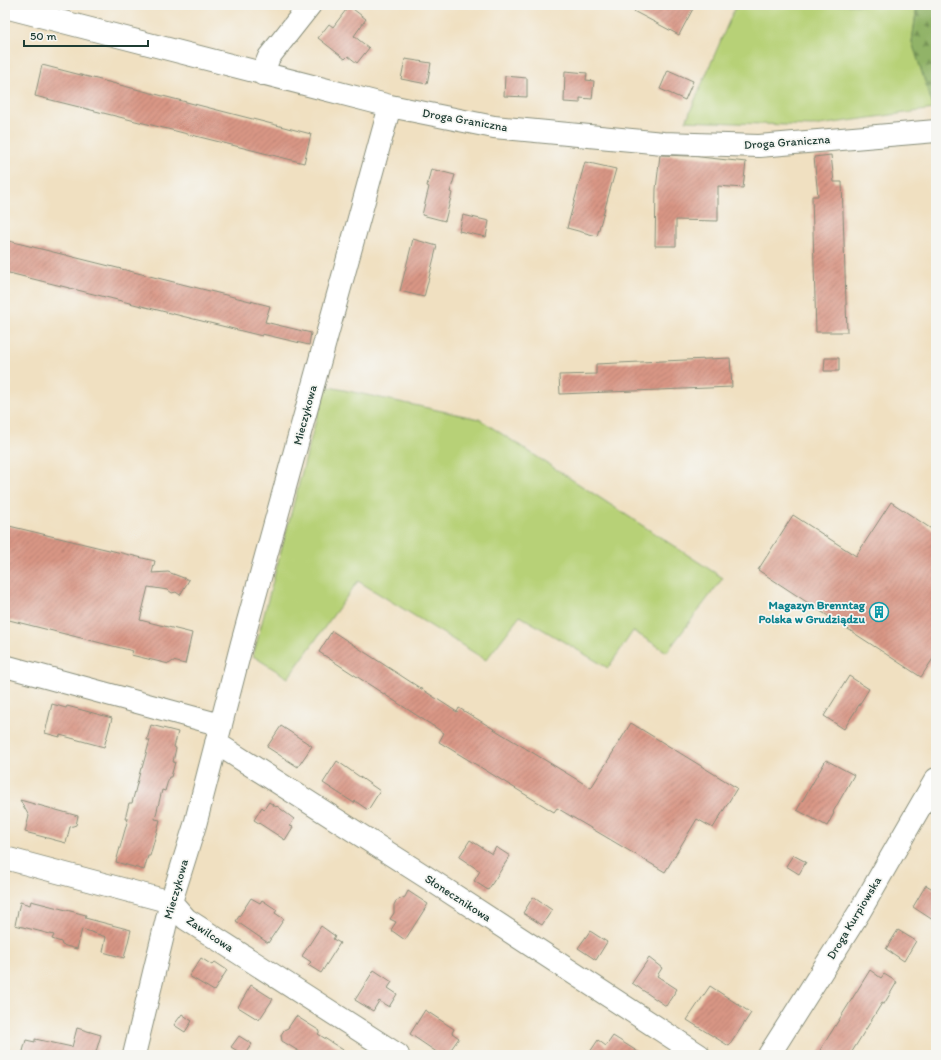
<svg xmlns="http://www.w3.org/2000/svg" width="941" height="1060" viewBox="0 0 941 1060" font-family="Itim,sans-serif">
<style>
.green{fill:#b7d177;stroke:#6b8756}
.forest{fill:url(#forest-firs);stroke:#58784e}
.building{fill:url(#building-hatch)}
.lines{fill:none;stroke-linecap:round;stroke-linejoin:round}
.minor-casing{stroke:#888e7a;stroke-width:24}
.minor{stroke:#fff;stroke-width:22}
.labels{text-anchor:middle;stroke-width:3.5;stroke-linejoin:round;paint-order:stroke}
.street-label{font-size:12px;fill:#1f3d34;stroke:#f6f6f2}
.culture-label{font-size:12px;font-weight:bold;fill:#0d838f;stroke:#f6f6f2;text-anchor:end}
</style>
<defs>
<pattern id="forest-firs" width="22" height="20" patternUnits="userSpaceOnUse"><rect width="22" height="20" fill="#91b368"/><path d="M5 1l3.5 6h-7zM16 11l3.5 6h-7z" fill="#769356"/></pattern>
<pattern id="building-hatch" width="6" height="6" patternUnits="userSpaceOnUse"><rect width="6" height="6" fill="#d99685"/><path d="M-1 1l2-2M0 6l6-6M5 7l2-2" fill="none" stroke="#af7c6e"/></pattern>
</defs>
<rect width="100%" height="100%" fill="#f6f6f2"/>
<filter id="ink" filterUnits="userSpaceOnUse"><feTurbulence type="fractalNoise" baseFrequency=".025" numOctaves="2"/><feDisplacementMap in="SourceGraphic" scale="8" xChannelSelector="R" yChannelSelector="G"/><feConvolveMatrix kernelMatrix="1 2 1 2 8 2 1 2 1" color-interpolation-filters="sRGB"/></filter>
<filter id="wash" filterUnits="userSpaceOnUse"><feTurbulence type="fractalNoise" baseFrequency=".012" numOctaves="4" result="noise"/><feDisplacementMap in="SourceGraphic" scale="16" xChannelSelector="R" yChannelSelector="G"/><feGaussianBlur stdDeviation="0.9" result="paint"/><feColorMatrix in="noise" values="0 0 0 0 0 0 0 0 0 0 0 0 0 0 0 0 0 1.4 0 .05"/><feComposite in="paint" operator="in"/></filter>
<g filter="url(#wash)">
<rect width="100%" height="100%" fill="#f0e0c1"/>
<path class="green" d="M 736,5 L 917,5 L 912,42 L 934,109 L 812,126 L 686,121 Z
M 325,386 L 479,419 L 723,578 L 667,652 L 633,631 L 608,668 L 520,616 L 486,660 L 358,581 L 288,678 L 253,656 Z"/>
<path class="forest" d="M 917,5 L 936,5 L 936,109 L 934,109 L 912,42 Z"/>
<g id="blocks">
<path class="building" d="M 622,5 L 695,5 L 679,35 Z
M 349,6 L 366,19 L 354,36 L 369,48 L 357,63 L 348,56 L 345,59 L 318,38 L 329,24 L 333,27 Z
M 405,59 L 431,63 L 427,84 L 401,79 Z
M 42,65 L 311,134 L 304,163 L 35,96 Z
M 668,70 L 693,81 L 685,100 L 660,89 Z
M 565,71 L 587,73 L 586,80 L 594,81 L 592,99 L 580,98 L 580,103 L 564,102 Z
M 505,76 L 527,78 L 527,97 L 504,96 Z
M 660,155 L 691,156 L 746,162 L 743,188 L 718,186 L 718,221 L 676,220 L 676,246 L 655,246 L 656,189 Z
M 831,155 L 834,182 L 842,182 L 847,332 L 816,332 L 812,196 L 818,196 L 814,157 Z
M 585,162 L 616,169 L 597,236 L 567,228 Z
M 431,169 L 455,175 L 450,192 L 452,193 L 445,221 L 422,215 L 429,187 L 427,186 Z
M 463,215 L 489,221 L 486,237 L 459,231 Z
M 413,239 L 437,246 L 424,297 L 400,291 Z
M 5,240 L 270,306 L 265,322 L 311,333 L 309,345 L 262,334 L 262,336 L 5,272 Z
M 730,358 L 732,387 L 560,394 L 559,375 L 596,374 L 596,364 Z
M 825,358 L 839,358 L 839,371 L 824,371 Z
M 891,502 L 936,532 L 936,654 L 921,677 L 758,570 L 793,515 L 856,556 Z
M 5,525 L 155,561 L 152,573 L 168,572 L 189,580 L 180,595 L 176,592 L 172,593 L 168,590 L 148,587 L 140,620 L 192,633 L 185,664 L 173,661 L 169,664 L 131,655 L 133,651 L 5,619 Z
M 332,631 L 457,712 L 459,708 L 591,788 L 631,723 L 737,788 L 713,828 L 697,819 L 665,872 L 557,808 L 554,812 L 439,742 L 444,733 L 319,652 Z
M 849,676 L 869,689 L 844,729 L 824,716 Z
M 52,704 L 66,708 L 67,706 L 112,718 L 104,747 L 60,735 L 60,737 L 45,733 Z
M 151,725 L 178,732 L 174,747 L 176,748 L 173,762 L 175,762 L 171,777 L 169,777 L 165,791 L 162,790 L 155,819 L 160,820 L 150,856 L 148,856 L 144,870 L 116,862 L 128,819 L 125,819 L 129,803 L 132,803 L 141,768 L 142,768 L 150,740 L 147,740 Z
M 281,726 L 312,746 L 298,767 L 267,747 Z
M 826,760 L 854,775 L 833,812 L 834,813 L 827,826 L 797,810 Z
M 337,761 L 380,791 L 368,810 L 355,801 L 354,803 L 323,783 Z
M 20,800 L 78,816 L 76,825 L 70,827 L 66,843 L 25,832 L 29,816 Z
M 269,802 L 276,807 L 277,806 L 294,819 L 290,826 L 293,827 L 285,840 L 254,820 L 262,807 L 264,809 Z
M 470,840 L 492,854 L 496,847 L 510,856 L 488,890 L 474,881 L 480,871 L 459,857 Z
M 793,855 L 806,862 L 799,874 L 786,866 Z
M 926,885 L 936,891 L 936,922 L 913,907 Z
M 408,891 L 428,904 L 405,940 L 391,930 L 396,922 L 390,919 L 394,913 L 394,905 L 396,901 L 405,897 Z
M 533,897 L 552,910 L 542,925 L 523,913 Z
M 251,898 L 260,903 L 262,900 L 277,910 L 275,913 L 284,919 L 268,943 L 236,921 Z
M 31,901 L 86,915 L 85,918 L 131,930 L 124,958 L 103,952 L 106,937 L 82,929 L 77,949 L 62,945 L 61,942 L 52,939 L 54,935 L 15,925 L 20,902 L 30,905 Z
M 321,926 L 335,936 L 333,939 L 340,943 L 321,973 L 308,965 L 311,962 L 302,956 Z
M 898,930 L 916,941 L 904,961 L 886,949 Z
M 590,931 L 607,942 L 596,960 L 578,948 Z
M 201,958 L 212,965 L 215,962 L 227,970 L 214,991 L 189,976 Z
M 649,958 L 662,968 L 657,976 L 677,989 L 666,1006 L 632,983 Z
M 374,970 L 392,982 L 388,988 L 397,994 L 389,1007 L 379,1001 L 373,1011 L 355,1000 Z
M 870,970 L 881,978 L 884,974 L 897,982 L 884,1004 L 882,1003 L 850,1055 L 817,1055 Z
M 251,985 L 273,999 L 259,1020 L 238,1007 Z
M 710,986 L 751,1013 L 729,1046 L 687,1020 Z
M 425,1010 L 454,1029 L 452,1033 L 459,1038 L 447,1055 L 441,1055 L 410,1034 Z
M 182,1014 L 192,1021 L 185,1032 L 174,1025 Z
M 296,1016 L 320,1031 L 318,1034 L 351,1055 L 305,1055 L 282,1041 L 281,1035 L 284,1030 L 288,1028 Z
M 77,1028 L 101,1035 L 95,1055 L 22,1055 L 26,1040 L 35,1042 L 35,1039 L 72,1047 Z
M 239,1036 L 252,1044 L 244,1055 L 231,1047 Z
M 613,1036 L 643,1055 L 588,1055 L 598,1040 L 606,1046 Z"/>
</g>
</g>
<g filter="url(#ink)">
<use href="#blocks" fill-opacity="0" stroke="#888e7a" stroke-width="1"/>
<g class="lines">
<defs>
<path id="minor" d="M 5,7 L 390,106 L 494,127 L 663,143 L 759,146 L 936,131
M 262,74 L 269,57 L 310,5
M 5,666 L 221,725
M 216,743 L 434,882 L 699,1055
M 5,858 L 171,902 L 186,919 L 398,1055
M 134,1055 L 171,902 L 195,825 L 242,643 L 390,106
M 769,1055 L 860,911 L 936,779"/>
</defs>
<use href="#minor" class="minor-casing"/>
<use href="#minor" class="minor"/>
</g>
</g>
<defs>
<symbol id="building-ring" viewBox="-11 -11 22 22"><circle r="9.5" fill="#f6f6f2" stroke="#0f9aa8" stroke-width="1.5"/><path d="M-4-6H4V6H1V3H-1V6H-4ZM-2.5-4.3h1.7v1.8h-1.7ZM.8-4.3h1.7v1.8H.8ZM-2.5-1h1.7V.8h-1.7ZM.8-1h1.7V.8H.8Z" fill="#0f9aa8"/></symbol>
</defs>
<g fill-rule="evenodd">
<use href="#building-ring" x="868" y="601" width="22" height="22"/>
</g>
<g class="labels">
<g class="street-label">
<text transform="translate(465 120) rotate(10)" y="4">Droga Graniczna</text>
<text transform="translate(787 142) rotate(-4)" y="4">Droga Graniczna</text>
<text transform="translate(305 415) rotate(-75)" y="4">Mieczykowa</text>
<text transform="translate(176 889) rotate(-74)" y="4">Mieczykowa</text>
<text transform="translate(458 898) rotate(33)" y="4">Słonecznikowa</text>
<text transform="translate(854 918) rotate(-59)" y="4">Droga Kurpiowska</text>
<text transform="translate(210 934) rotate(34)" y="4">Zawilcowa</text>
</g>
<g class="culture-label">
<text x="865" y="609">Magazyn Brenntag<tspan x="865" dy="14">Polska w Grudziądzu</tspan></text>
</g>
</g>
<rect width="941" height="1060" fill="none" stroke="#f6f6f2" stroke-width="20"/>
<path d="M24 40v6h124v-6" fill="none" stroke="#1f3d34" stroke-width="2"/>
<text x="30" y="40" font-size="12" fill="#1f3d34" stroke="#f6f6f2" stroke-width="3" paint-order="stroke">50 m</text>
</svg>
